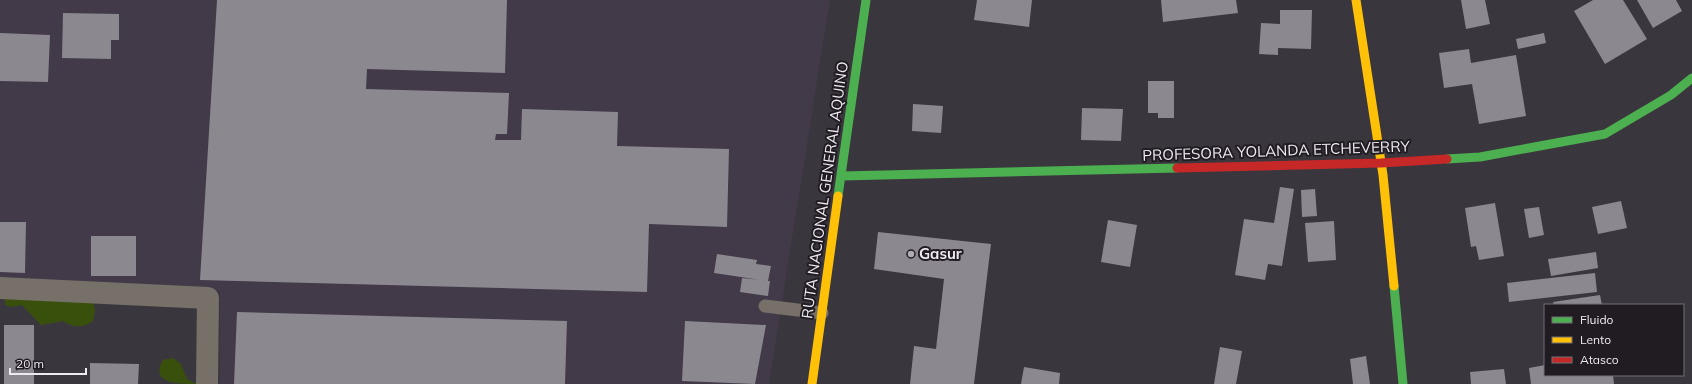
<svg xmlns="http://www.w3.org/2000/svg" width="1692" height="384" viewBox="0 0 1692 384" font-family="Mulish,sans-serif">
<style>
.built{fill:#423949}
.green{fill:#39500d}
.building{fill:#8c888f}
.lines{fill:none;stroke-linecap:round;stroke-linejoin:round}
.lane{stroke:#767068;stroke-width:13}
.street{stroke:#767068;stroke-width:22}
.fast{stroke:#4caf50;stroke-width:9}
.slow{stroke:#ffc107;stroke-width:9}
.jam{stroke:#c62828;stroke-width:9}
.poi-dot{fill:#afabb3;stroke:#201c22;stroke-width:1.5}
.labels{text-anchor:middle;stroke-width:4;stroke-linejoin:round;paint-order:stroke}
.street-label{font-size:15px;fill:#eeeaf2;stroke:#201c22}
.poi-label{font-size:15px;font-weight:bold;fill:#eeeaf2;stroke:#201c22;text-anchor:start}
</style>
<rect width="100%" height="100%" fill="#3a363d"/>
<path class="built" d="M 0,0 L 830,0 L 769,384 L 220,384 L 220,291 L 0,281 Z"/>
<path class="green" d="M 5,294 L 93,300 L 95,310 L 93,321 C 84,328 73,328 63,321 L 41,325 L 22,305 L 11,307 L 5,305 Z
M 173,358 L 181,364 L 187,379 L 196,384 C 179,384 149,384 163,360 Z"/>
<path class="building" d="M 217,0 L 507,0 L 505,73 L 367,69 L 366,89 L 509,93 L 507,134 L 496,134 L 495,140 L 521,140 L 522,109 L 618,112 L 617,146 L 729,149 L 727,227 L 649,224 L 647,292 L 200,280 Z
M 977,0 L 1032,0 L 1029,27 L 974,20 Z
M 1161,0 L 1236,0 L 1238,13 L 1163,22 Z
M 1461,0 L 1485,0 L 1490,24 L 1466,29 Z
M 1593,0 L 1623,0 L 1647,39 L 1605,64 L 1574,11 Z
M 1637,0 L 1676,0 L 1682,11 L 1653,28 Z
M 1280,10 L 1312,10 L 1311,49 L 1278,48 L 1278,55 L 1259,54 L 1261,23 L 1280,24 Z
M 63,13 L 119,14 L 119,40 L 111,40 L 111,59 L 62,58 Z
M 0,33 L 50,35 L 48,82 L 0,81 Z
M 1544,33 L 1546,43 L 1518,49 L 1516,39 Z
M 1469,49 L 1471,63 L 1516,55 L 1526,116 L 1479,124 L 1472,84 L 1444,88 L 1439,53 Z
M 1148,81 L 1174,81 L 1174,118 L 1158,118 L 1158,113 L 1148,113 Z
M 913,104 L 943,106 L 941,133 L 912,131 Z
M 1082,108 L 1123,109 L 1121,141 L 1081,140 Z
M 1280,187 L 1294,189 L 1282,266 L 1268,264 L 1265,280 L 1235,275 L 1244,219 L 1274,223 Z
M 1315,189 L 1317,216 L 1302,217 L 1301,190 Z
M 1621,201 L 1627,228 L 1598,234 L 1592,207 Z
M 1495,203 L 1504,256 L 1479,260 L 1476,246 L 1471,247 L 1465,208 Z
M 1539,207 L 1544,235 L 1529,238 L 1524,209 Z
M 1108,220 L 1137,225 L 1130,267 L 1101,262 Z
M 1334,221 L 1336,260 L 1308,262 L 1305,223 Z
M 0,222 L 26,222 L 25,273 L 0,272 Z
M 878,232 L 991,244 L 974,384 L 910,384 L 914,346 L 936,349 L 944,279 L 874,269 Z
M 91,236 L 136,236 L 136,276 L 91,276 Z
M 1596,252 L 1598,268 L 1551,276 L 1548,259 Z
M 717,254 L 757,260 L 756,264 L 771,266 L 768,281 L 714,273 Z
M 1595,273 L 1597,292 L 1509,302 L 1507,283 Z
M 742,278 L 770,281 L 768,296 L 740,292 Z
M 1600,295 L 1602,305 L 1554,305 L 1553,302 Z
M 237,312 L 567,321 L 565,384 L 234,384 Z
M 685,321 L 766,325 L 755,384 L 682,381 Z
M 4,325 L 34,325 L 34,384 L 4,384 Z
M 1220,347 L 1242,351 L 1236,384 L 1214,384 Z
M 1366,356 L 1370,384 L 1353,384 L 1350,359 Z
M 90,363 L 139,364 L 138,384 L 90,384 Z
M 1545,365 L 1545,375 L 1613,375 L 1614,384 L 1531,384 L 1529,368 Z
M 1024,367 L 1060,373 L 1059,384 L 1021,384 Z
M 1504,369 L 1506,384 L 1471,384 L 1470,372 Z"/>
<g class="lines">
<path class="lane" d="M 765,306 L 822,313"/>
<path class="street" d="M 0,288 L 208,298 L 207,384"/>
<path class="fast" d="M 1447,159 L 1480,157 L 1605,134 L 1671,95 L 1692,78
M 842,176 L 1177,168
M 838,196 L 866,0
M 1394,286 L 1403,384"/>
<path class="slow" d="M 1356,0 L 1383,175 L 1394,286
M 812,384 L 838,196"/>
<path class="jam" d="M 1177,168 L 1381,163 L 1447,159"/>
</g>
<circle class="poi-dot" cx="911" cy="254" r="4"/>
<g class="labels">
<g class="street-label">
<text transform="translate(1276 151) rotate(-2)" y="5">PROFESORA YOLANDA ETCHEVERRY</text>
<text transform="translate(825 190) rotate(-82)" y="5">RUTA NACIONAL GENERAL AQUINO</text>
</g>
<g class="poi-label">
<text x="919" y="259">Gasur</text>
</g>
</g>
<rect x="1544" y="304" width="140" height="72" fill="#201c22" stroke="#726e75"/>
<rect x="1552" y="317" width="20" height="6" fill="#4caf50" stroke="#726e75"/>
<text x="1580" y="324" font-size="12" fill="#eeeaf2">Fluido</text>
<rect x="1552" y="337" width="20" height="6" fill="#ffc107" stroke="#726e75"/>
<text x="1580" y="344" font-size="12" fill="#eeeaf2">Lento</text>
<rect x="1552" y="357" width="20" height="6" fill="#c62828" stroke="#726e75"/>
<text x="1580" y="364" font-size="12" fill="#eeeaf2">Atasco</text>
<path d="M10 368v6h76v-6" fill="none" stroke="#eeeaf2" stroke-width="2"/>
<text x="16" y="368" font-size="12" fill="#eeeaf2" stroke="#201c22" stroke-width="3" paint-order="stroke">20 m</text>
</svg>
